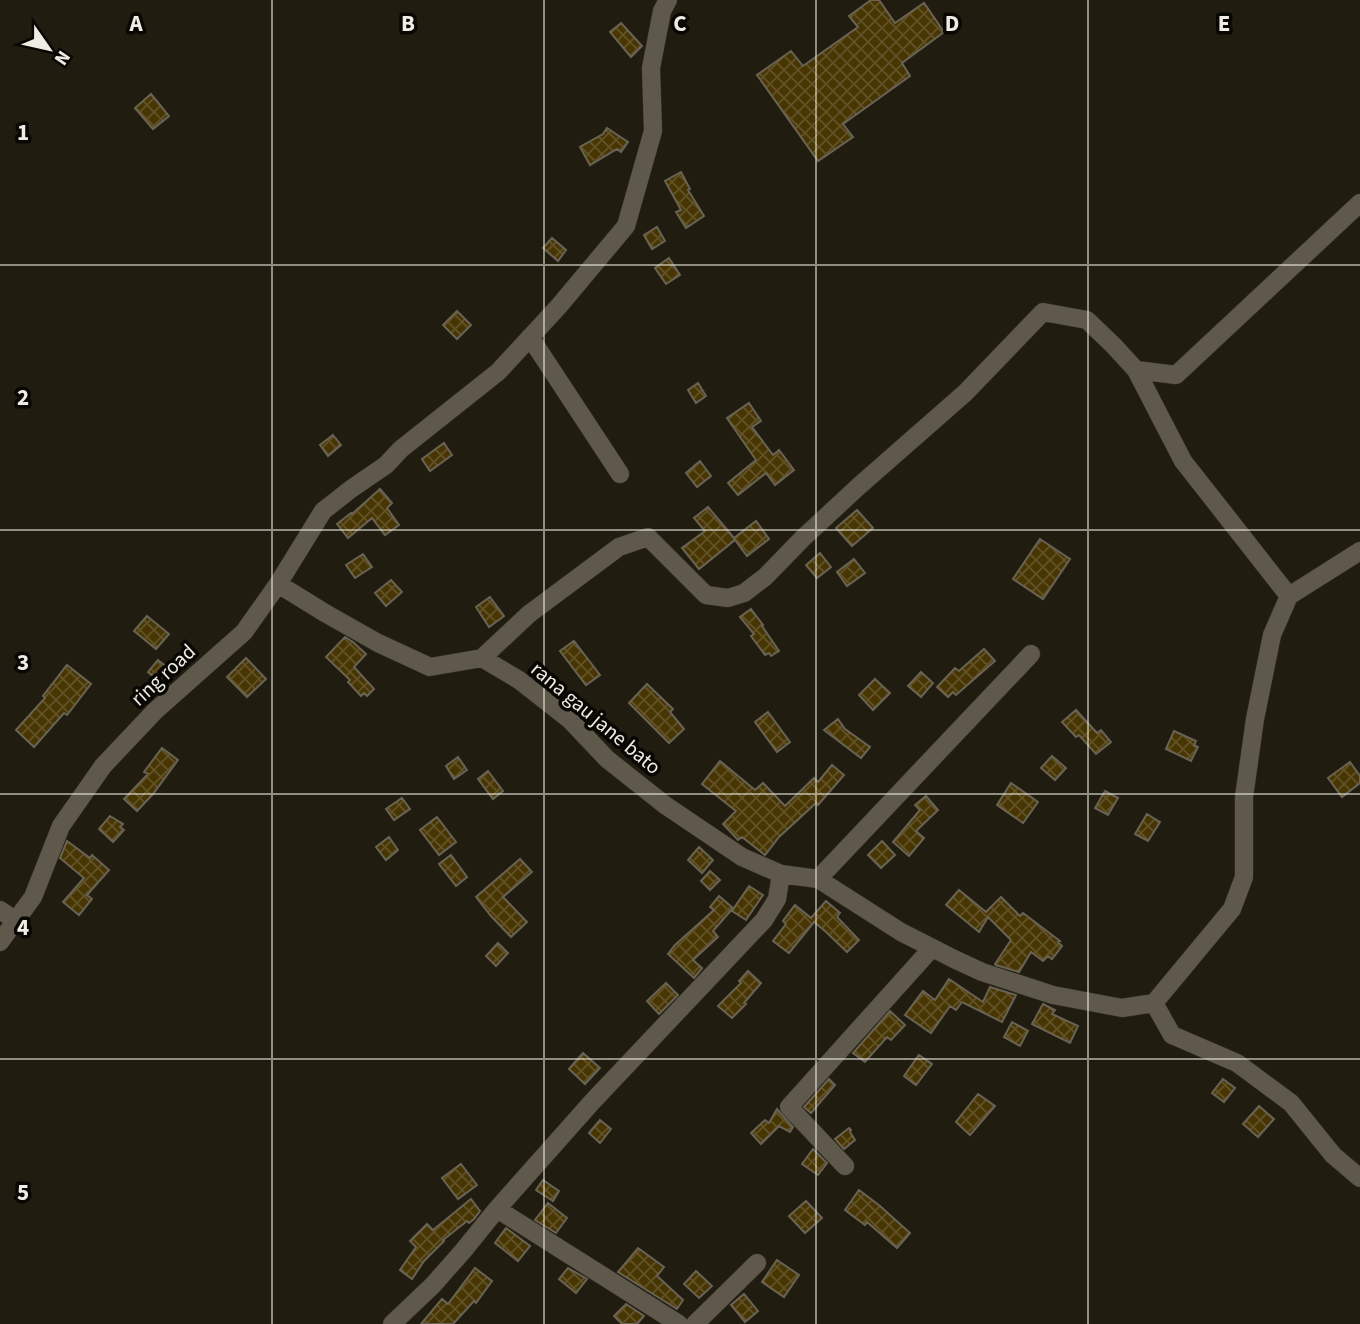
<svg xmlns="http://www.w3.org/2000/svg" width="1360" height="1324" viewBox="0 0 1360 1324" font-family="'Source Sans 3',sans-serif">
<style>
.building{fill:url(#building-cross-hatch);stroke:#696355;stroke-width:2}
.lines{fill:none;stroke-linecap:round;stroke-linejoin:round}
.minor-casing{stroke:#39342e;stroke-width:19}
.minor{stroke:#5f594b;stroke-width:18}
.grid{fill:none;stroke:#efece4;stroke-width:2;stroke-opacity:0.55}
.labels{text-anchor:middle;stroke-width:7;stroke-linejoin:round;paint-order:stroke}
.street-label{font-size:21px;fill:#efece4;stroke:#090703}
.grid-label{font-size:23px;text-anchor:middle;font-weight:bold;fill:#efece4;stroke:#090703;stroke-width:7;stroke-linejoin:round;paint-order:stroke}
</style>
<defs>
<pattern id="building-cross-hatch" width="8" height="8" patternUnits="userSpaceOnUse" patternTransform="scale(1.75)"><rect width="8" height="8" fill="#473502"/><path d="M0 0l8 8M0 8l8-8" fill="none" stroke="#625227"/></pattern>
</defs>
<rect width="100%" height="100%" fill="#211c10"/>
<path class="building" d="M 871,0 L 879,0 L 895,23 L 924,3 L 944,32 L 902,63 L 910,76 L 843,124 L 853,137 L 818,161 L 757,75 L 791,51 L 803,66 L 858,27 L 849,16 Z
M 621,23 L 642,46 L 631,57 L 610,32 Z
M 151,94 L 169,116 L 153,129 L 135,108 Z
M 607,128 L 628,142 L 621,152 L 617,149 L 590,165 L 580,147 L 603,134 Z
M 681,172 L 690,189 L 688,190 L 704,216 L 686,228 L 676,212 L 681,210 L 665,181 Z
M 657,227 L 665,241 L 652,249 L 644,235 Z
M 552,238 L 566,250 L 558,261 L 543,248 Z
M 669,258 L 680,275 L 666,284 L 655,268 Z
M 457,311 L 471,325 L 457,339 L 443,325 Z
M 698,383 L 706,396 L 696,403 L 688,390 Z
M 749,403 L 761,421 L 752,427 L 773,455 L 779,450 L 794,470 L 775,485 L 766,473 L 738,495 L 728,483 L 756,460 L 727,418 Z
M 333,435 L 341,445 L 328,456 L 320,445 Z
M 444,443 L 452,455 L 430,471 L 422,459 Z
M 700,461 L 711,476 L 697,487 L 686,473 Z
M 380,489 L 392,503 L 387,508 L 399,525 L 385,535 L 372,518 L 348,538 L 337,524 L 351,513 L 352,514 Z
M 708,507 L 734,538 L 756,521 L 769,539 L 747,556 L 735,540 L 699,569 L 682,548 L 705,531 L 694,518 Z
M 857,510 L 873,528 L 852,546 L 836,528 Z
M 1040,539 L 1070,559 L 1043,599 L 1013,579 Z
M 820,553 L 831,567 L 817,578 L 806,565 Z
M 363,554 L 372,567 L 355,578 L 346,565 Z
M 854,559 L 865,573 L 847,586 L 837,572 Z
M 391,580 L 402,592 L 386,606 L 375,593 Z
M 490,597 L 504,616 L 489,627 L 476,607 Z
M 751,609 L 763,625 L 762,626 L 779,651 L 771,656 L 769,653 L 765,655 L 751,636 L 754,634 L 740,617 Z
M 147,616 L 169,634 L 156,649 L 134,631 Z
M 345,637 L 353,642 L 366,654 L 354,667 L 374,689 L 367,696 L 364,693 L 361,696 L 348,682 L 350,680 L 326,657 Z
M 574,641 L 600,675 L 586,685 L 560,651 Z
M 984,649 L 995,661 L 956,695 L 953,692 L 948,697 L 937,687 L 955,668 L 959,671 Z
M 246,658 L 266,679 L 247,697 L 227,677 Z
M 158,660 L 169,669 L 159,681 L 148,672 Z
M 67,665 L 91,684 L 67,715 L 64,713 L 34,747 L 16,730 L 45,698 L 43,696 Z
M 921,672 L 933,683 L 921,697 L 908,686 Z
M 875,679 L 890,693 L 873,710 L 859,695 Z
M 647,684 L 673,709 L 670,712 L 684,729 L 669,743 L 629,703 Z
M 1076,710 L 1097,733 L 1101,730 L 1111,742 L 1096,754 L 1079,735 L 1076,737 L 1062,722 Z
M 768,712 L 790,742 L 777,752 L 755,722 Z
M 838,719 L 845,729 L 870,747 L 861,758 L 824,730 Z
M 1174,731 L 1196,741 L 1194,745 L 1198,747 L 1191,761 L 1166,749 Z
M 162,748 L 178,760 L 153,794 L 137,811 L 124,799 L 148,774 L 144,772 Z
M 1052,756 L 1066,768 L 1055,780 L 1041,768 Z
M 458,757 L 467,770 L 454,779 L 446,766 Z
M 720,761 L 755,790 L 763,783 L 785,806 L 814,778 L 818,782 L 832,765 L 844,775 L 818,805 L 816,803 L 779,837 L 765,855 L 742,837 L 738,840 L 723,824 L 736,811 L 702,784 Z
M 1350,762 L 1360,776 L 1360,783 L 1342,797 L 1328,778 Z
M 488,771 L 503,791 L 493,799 L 478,779 Z
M 1011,783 L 1038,802 L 1023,823 L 997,805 Z
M 1105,791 L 1118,798 L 1108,815 L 1095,808 Z
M 926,796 L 938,810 L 916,831 L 924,838 L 909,856 L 893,842 L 920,810 L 915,805 Z
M 402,798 L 410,809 L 394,820 L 386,809 Z
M 1147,814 L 1160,822 L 1148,841 L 1135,834 Z
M 110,816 L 123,824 L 120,827 L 124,830 L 113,842 L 99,829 Z
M 437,817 L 456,842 L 439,855 L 420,830 Z
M 389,837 L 398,850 L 386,860 L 376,847 Z
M 67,841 L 90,858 L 92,855 L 109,870 L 87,895 L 92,899 L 79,915 L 63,902 L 84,878 L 60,858 Z
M 882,841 L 895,855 L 881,868 L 868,855 Z
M 699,847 L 713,860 L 702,873 L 688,860 Z
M 451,855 L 467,877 L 456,886 L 439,864 Z
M 520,859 L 532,872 L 503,897 L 527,922 L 511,937 L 491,916 L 476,897 Z
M 710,871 L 720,880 L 710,890 L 701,881 Z
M 749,886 L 763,895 L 746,920 L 732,911 Z
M 959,890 L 986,912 L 1001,897 L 1020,916 L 1023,913 L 1060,941 L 1058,942 L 1062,946 L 1052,959 L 1048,956 L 1043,961 L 1031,952 L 1019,972 L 996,965 L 995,964 L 1011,940 L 988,917 L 979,932 L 946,905 Z
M 719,896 L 733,908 L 713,931 L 718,937 L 693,960 L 702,968 L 694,978 L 668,954 L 675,945 L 714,910 L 710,907 Z
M 826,901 L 840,913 L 837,917 L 859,940 L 847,952 L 825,931 L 814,922 L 789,953 L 773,941 L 786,924 L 783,921 L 795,905 L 811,918 Z
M 498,943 L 508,953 L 496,966 L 486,956 Z
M 748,971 L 761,983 L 744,1003 L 746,1004 L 732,1018 L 718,1006 L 741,983 L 739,981 Z
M 949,979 L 983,1002 L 990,987 L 1016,995 L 1002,1022 L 962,1002 L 956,1010 L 950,1006 L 931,1033 L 905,1015 L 923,991 L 935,1000 Z
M 666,983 L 678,995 L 659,1014 L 647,1001 Z
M 1043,1004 L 1055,1010 L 1052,1014 L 1078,1026 L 1070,1043 L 1032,1024 Z
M 890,1011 L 905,1025 L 891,1040 L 887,1037 L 865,1062 L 853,1053 Z
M 1012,1022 L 1028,1031 L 1020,1046 L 1004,1037 Z
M 583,1053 L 600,1068 L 585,1084 L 569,1069 Z
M 919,1055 L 932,1064 L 916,1085 L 904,1076 Z
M 829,1079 L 835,1085 L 811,1113 L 804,1107 Z
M 1223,1079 L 1235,1088 L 1224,1102 L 1212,1093 Z
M 978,1094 L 995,1106 L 970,1135 L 956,1122 Z
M 1259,1106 L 1274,1119 L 1258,1137 L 1243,1124 Z
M 777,1109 L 793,1127 L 790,1132 L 779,1126 L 761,1144 L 751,1133 L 765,1120 L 769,1123 Z
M 600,1120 L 611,1129 L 600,1143 L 589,1133 Z
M 849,1128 L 851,1130 L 850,1132 L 855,1140 L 844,1149 L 835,1139 Z
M 813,1149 L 827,1163 L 818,1175 L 802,1164 Z
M 461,1164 L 477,1185 L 458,1199 L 442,1178 Z
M 543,1180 L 559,1191 L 553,1201 L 536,1190 Z
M 859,1190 L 880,1206 L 910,1233 L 897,1248 L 867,1222 L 865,1225 L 845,1210 Z
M 471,1199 L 480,1211 L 474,1219 L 469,1223 L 467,1221 L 443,1240 L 444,1241 L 424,1261 L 412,1279 L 400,1270 L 416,1247 L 410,1241 L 427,1224 L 433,1230 Z
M 806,1201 L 822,1218 L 805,1233 L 789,1216 Z
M 548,1203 L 567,1218 L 556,1233 L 535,1220 Z
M 506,1228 L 530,1246 L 518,1261 L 495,1243 Z
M 638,1248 L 664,1267 L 657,1276 L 683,1300 L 677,1309 L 618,1272 Z
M 777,1260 L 799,1275 L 784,1297 L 762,1282 Z
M 475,1268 L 492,1281 L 476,1303 L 474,1301 L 453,1324 L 421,1324 L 442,1299 L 448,1304 Z
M 568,1268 L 587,1279 L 576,1293 L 559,1279 Z
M 696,1271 L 712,1286 L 699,1298 L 684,1284 Z
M 744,1294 L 758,1311 L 745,1322 L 731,1305 Z
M 626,1304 L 644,1316 L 637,1324 L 622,1324 L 614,1316 Z"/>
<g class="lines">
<defs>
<path id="minor" d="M 530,337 L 620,474
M 278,584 L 325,613 L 378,643 L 430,667 L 482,658 L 519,680 L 570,720 L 607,759 L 665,805 L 742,857 L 781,874 L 818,879 L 901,932 L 954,959 L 982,972 L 1053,995 L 1122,1008 L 1154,1003 L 1232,909 L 1244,877 L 1244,797 L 1255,719 L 1272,635 L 1289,596 L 1183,461 L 1136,370
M 1289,596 L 1360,551
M 482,658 L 529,614 L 619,547 L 648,537 L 706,595 L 728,598 L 744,593 L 765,577 L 803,538 L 859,486 L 965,393 L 1043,312 L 1087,320 L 1114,346 L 1136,370 L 1176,375 L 1360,203
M 818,879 L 1031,654
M 0,910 L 16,921
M 0,942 L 33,897 L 61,826 L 103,766 L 155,711 L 244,632 L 278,584 L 323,511 L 351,489 L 386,465 L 401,449 L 498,372 L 559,306 L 626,226 L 653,131 L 651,68 L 662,11 L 668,0
M 1154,1003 L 1172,1035 L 1237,1063 L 1291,1103 L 1333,1155 L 1360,1178
M 845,1166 L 789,1107 L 932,948
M 497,1209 L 679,1324
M 392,1324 L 433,1285 L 463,1251 L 497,1209 L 592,1102 L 764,920 L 777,899 L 781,874
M 695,1324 L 757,1263"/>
</defs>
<use href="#minor" class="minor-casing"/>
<use href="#minor" class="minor"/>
</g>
<path class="grid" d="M 272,0 L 272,1324M 544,0 L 544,1324M 816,0 L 816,1324M 1088,0 L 1088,1324M 0,265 L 1360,265M 0,530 L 1360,530M 0,794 L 1360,794M 0,1059 L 1360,1059"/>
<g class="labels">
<g class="street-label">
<text transform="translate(163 675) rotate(-43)" y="7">ring road</text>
<text transform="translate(596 718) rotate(40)" y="7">rana gau jane bato</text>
</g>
</g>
<g class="grid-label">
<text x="136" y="31">A</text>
<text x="408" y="31">B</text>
<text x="680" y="31">C</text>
<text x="952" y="31">D</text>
<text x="1224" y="31">E</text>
<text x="23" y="140">1</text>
<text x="23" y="405">2</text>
<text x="23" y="670">3</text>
<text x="23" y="935">4</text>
<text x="23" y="1200">5</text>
</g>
<g transform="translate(49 49) rotate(124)" stroke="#090703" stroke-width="5" paint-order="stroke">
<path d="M0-5L12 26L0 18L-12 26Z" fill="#efece4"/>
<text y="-10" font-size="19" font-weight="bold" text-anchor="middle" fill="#efece4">N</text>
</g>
</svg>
